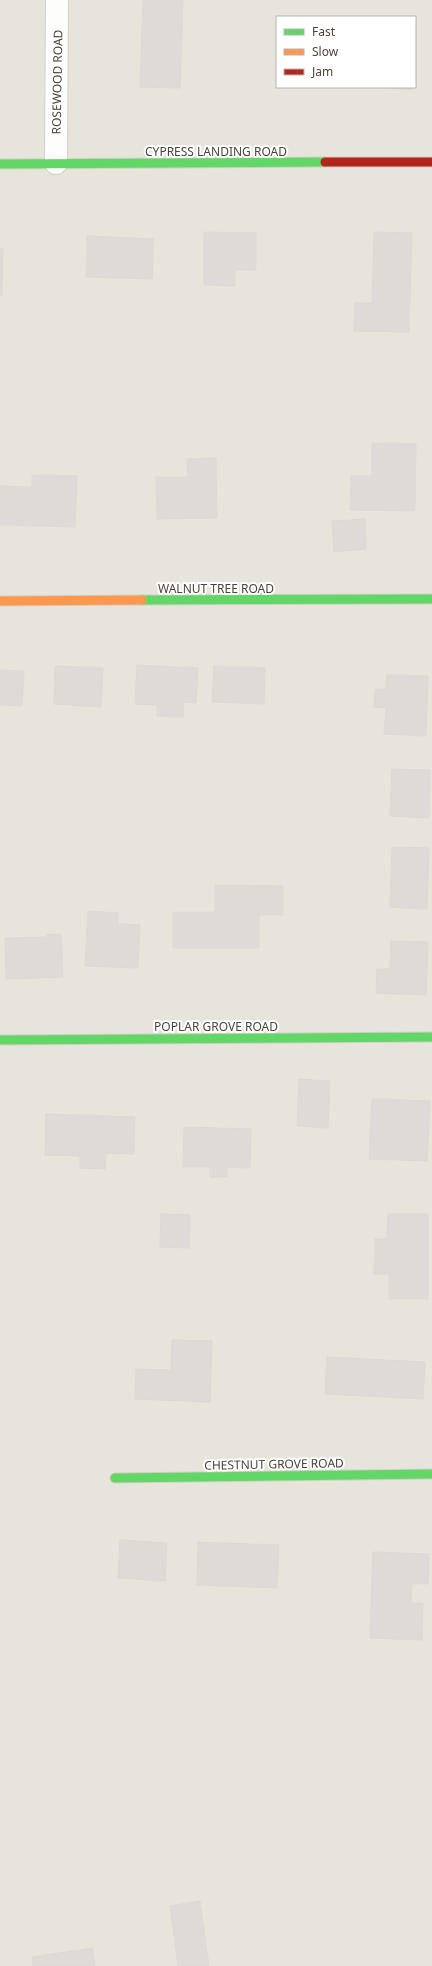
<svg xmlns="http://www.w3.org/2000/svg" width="432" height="1966" viewBox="0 0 432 1966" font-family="'Noto Sans',sans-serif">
<rect width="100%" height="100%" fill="#f4f2ee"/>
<path fill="#e7e4dc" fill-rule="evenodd" d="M 0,0 L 432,0 L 432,1966 L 0,1966 ZM 277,17 L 415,17 L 415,87 L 277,87 Z"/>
<path fill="#dedbd6" stroke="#dcd9d4" d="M 143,0 L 183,0 L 180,88 L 140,87 Z
M 378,87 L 412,87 L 412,90 Z
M 204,232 L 256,233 L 256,270 L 235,270 L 235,286 L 204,285 Z
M 374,232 L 412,233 L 409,332 L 354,331 L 355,303 L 372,303 Z
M 87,236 L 154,239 L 152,279 L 86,277 Z
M 0,249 L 3,249 L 2,296 L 0,296 Z
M 372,443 L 416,444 L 415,511 L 350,510 L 351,476 L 372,476 Z
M 216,458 L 217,518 L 157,519 L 156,477 L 188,477 L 187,459 Z
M 32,475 L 77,476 L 75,527 L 0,525 L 0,486 L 32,487 Z
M 365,519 L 366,549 L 334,552 L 332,521 Z
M 137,665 L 198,668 L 196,703 L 184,702 L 183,717 L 157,716 L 157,705 L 135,704 Z
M 55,666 L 103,668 L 101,707 L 54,704 Z
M 214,666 L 265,668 L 264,704 L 212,702 Z
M 0,670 L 24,671 L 22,706 L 0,705 Z
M 387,675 L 428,676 L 426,736 L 384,734 L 386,708 L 374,707 L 375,689 L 386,689 Z
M 392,769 L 430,770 L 429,818 L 390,816 Z
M 392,847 L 429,848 L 427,909 L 390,907 Z
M 215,885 L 283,886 L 283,915 L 259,915 L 259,948 L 173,948 L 173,912 L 215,912 Z
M 88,911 L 118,913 L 118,924 L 140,925 L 138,968 L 85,966 Z
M 61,934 L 63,977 L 6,979 L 5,938 L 47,937 L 47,935 Z
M 391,941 L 428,942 L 426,995 L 376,993 L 377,969 L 390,969 Z
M 299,1079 L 330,1081 L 328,1128 L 297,1126 Z
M 372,1099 L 430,1101 L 427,1161 L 369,1159 Z
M 46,1114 L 135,1117 L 134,1154 L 106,1153 L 105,1169 L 80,1168 L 80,1156 L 45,1155 Z
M 184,1127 L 251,1129 L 250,1168 L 227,1167 L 227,1177 L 210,1177 L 210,1167 L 183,1167 Z
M 161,1214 L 190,1215 L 189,1248 L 160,1247 Z
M 388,1214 L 428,1214 L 428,1299 L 389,1299 L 389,1274 L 374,1274 L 375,1239 L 387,1239 Z
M 172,1340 L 212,1341 L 210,1402 L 135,1399 L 136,1369 L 171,1370 Z
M 327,1357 L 425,1362 L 423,1399 L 325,1394 Z
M 120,1540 L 167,1543 L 165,1581 L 118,1578 Z
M 198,1542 L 279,1545 L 277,1588 L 197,1585 Z
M 373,1552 L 429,1554 L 428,1584 L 412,1584 L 411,1603 L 423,1603 L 422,1640 L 370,1638 Z
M 200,1901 L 209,1966 L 178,1966 L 170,1906 Z
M 93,1948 L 95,1966 L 33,1966 L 32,1957 Z"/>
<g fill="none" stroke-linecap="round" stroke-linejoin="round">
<g stroke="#d2d0cb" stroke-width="24">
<path id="street" d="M 56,163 L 57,0"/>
</g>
<g stroke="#d3cfc5" stroke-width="11">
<path id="fast" d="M 0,164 L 325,162
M 142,600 L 432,599
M 0,1040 L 432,1037
M 115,1478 L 432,1474"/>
</g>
<g stroke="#d3cfc5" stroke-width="11">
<path id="slow" d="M 0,601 L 142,600"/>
</g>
<g stroke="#d3cfc5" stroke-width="11">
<path id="jam" d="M 325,162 L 432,162"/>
</g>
<use href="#street" stroke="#fdfdfc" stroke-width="22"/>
<use href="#fast" stroke="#63d668" stroke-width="9"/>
<use href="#slow" stroke="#ff974d" stroke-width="9"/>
<use href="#jam" stroke="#b3261e" stroke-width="9"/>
</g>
<g text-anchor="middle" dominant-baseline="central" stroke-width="4" stroke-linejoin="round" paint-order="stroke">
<g font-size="12" fill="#4b4439" stroke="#fff">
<text transform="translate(57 82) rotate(-89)">ROSEWOOD ROAD</text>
<text x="216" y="151">CYPRESS LANDING ROAD</text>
<text x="216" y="588">WALNUT TREE ROAD</text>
<text x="216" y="1026">POPLAR GROVE ROAD</text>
<text transform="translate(274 1464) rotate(-1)">CHESTNUT GROVE ROAD</text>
</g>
</g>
<rect x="276" y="16" width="140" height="72" fill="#ffffff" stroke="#b7b4b0"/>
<rect x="284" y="29" width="20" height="6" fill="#63d668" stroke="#b7b4b0"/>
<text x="312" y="36" font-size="12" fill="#4b4439">Fast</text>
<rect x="284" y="49" width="20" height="6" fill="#ff974d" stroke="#b7b4b0"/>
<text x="312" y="56" font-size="12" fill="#4b4439">Slow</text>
<rect x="284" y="69" width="20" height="6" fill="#b3261e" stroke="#b7b4b0"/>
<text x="312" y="76" font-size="12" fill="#4b4439">Jam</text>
</svg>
